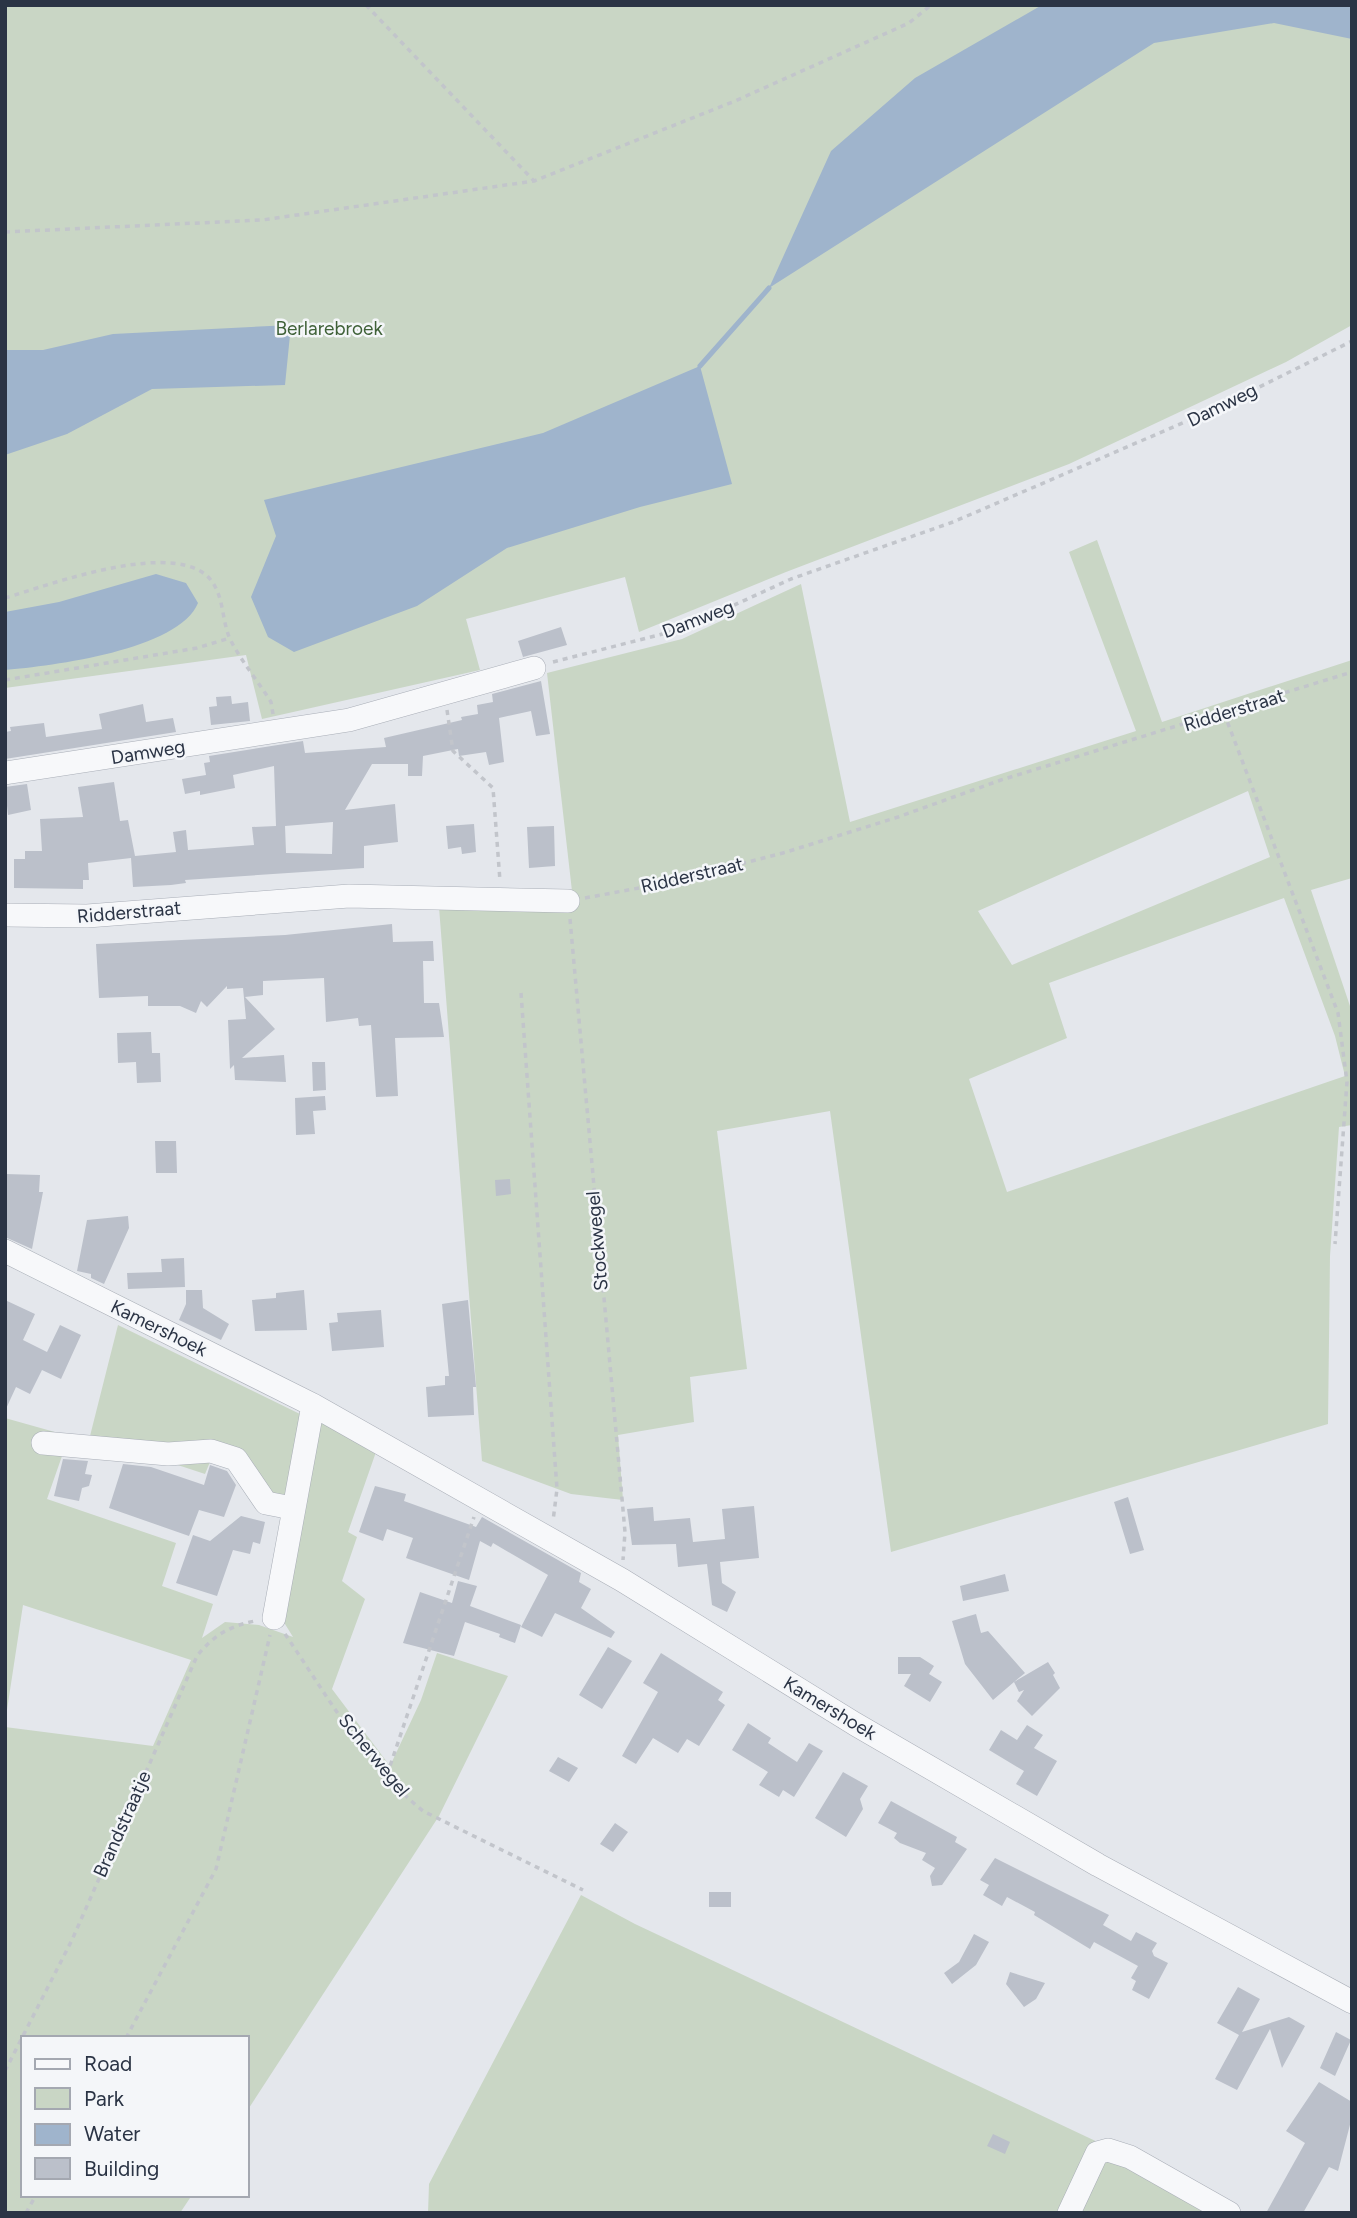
<svg xmlns="http://www.w3.org/2000/svg" width="1357" height="2218" viewBox="0 0 1357 2218" font-family="Figtree,sans-serif">
<rect width="100%" height="100%" fill="#e4e7ec"/>
<path fill="#c9d6c5" fill-rule="evenodd" d="M 5,5 L 1352,5 L 1352,325 L 1286,362 L 1069,464 L 786,572 L 639,632 L 625,577 L 466,619 L 480,670 L 262,719 L 246,655 L 5,688 Z
M 1097,540 L 1162,722 L 1352,660 L 1352,878 L 1311,890 L 1352,1012 L 1352,1125 L 1339,1127 L 1330,1256 L 1328,1424 L 891,1552 L 830,1111 L 717,1131 L 747,1369 L 690,1377 L 694,1422 L 618,1435 L 623,1500 L 571,1494 L 482,1461 L 439,907 L 572,891 L 547,673 L 682,639 L 801,584 L 850,822 L 1136,731 L 1069,552 ZM 1248,791 L 1270,857 L 1012,965 L 978,911 ZM 1284,898 L 1335,1036 L 1345,1076 L 1007,1192 L 969,1079 L 1067,1038 L 1049,983 Z
M 118,1325 L 304,1416 L 285,1498 L 240,1483 L 242,1473 L 210,1462 L 205,1474 L 90,1436 Z
M 5,1418 L 69,1436 L 47,1499 L 176,1543 L 162,1586 L 213,1604 L 202,1638 L 225,1622 L 259,1625 L 293,1637 L 285,1624 L 282,1611 L 317,1418 L 376,1452 L 348,1532 L 357,1537 L 342,1581 L 365,1599 L 332,1689 L 390,1766 L 421,1700 L 437,1653 L 508,1676 L 439,1816 L 247,2111 L 247,2038 L 23,2038 L 23,2195 L 192,2195 L 180,2213 L 5,2213 L 5,1727 L 153,1746 L 191,1660 L 23,1605 L 5,1723 Z
M 581,1895 L 635,1924 L 1227,2203 L 1223,2213 L 428,2213 L 429,2184 Z"/>
<path fill="#9fb4cc" d="M 1042,5 L 1352,5 L 1352,39 L 1274,23 L 1154,43 L 769,288 L 831,151 L 915,78 Z
M 291,325 L 285,385 L 152,389 L 67,434 L 5,455 L 5,350 L 43,350 L 113,334 Z
M 700,366 L 732,484 L 640,507 L 507,548 L 417,606 L 294,652 L 268,637 L 251,597 L 276,536 L 264,500 L 543,433 Z
M 156,574 L 186,583 L 198,603 C 179,650 52,666 5,670 L 5,612 L 59,602 Z"/>
<g fill="none" stroke-linecap="round" stroke-linejoin="round">
<path stroke="#9fb4cc" stroke-width="5" d="M 700,366 L 769,288"/>
</g>
<path fill="#bbc0ca" fill-rule="evenodd" d="M 561,627 L 567,645 L 523,657 L 518,641 Z
M 541,681 L 550,734 L 536,736 L 531,711 L 499,718 L 504,762 L 489,765 L 486,752 L 459,756 L 458,749 L 423,756 L 422,776 L 408,776 L 408,764 L 372,764 L 345,810 L 395,804 L 398,842 L 364,846 L 364,868 L 185,880 L 186,883 L 171,885 L 133,887 L 131,858 L 88,863 L 89,880 L 83,880 L 83,889 L 14,888 L 14,859 L 25,859 L 25,851 L 42,851 L 40,819 L 83,817 L 78,787 L 114,782 L 120,821 L 128,820 L 135,856 L 176,852 L 173,832 L 186,830 L 188,850 L 254,845 L 252,827 L 276,826 L 274,766 L 233,775 L 235,788 L 200,795 L 200,791 L 185,794 L 182,779 L 206,775 L 204,763 L 210,762 L 209,756 L 303,741 L 305,753 L 386,747 L 384,738 L 462,720 L 461,717 L 478,714 L 477,705 L 493,702 L 492,694 ZM 333,822 L 332,854 L 286,853 L 285,826 Z
M 231,696 L 232,704 L 248,702 L 250,721 L 211,725 L 209,707 L 217,706 L 216,697 Z
M 143,704 L 146,722 L 173,718 L 176,732 L 5,759 L 5,732 L 11,731 L 10,727 L 44,723 L 46,737 L 102,729 L 99,714 Z
M 27,784 L 31,810 L 8,815 L 5,787 Z
M 474,824 L 476,852 L 462,854 L 461,847 L 448,849 L 446,826 Z
M 554,826 L 555,866 L 529,868 L 527,827 Z
M 392,924 L 393,942 L 433,941 L 434,961 L 423,961 L 424,1003 L 439,1003 L 444,1037 L 395,1038 L 398,1096 L 376,1097 L 371,1025 L 359,1026 L 358,1018 L 326,1022 L 324,978 L 263,981 L 263,995 L 245,997 L 275,1029 L 242,1058 L 284,1055 L 286,1082 L 235,1080 L 234,1065 L 230,1069 L 228,1020 L 246,1019 L 243,988 L 227,989 L 227,986 L 207,1007 L 201,1001 L 196,1013 L 180,1006 L 148,1006 L 148,996 L 99,998 L 96,944 L 285,935 Z
M 151,1032 L 152,1053 L 160,1053 L 161,1082 L 137,1083 L 136,1062 L 118,1063 L 117,1033 Z
M 312,1062 L 325,1062 L 326,1090 L 313,1091 Z
M 325,1096 L 326,1110 L 313,1111 L 315,1134 L 296,1135 L 295,1098 Z
M 155,1141 L 176,1141 L 177,1173 L 156,1173 Z
M 5,1174 L 40,1175 L 39,1192 L 43,1192 L 32,1249 L 5,1237 Z
M 510,1179 L 511,1194 L 496,1196 L 495,1180 Z
M 128,1216 L 129,1228 L 104,1284 L 91,1278 L 91,1274 L 77,1271 L 87,1220 Z
M 184,1258 L 185,1287 L 128,1289 L 127,1273 L 162,1272 L 161,1259 Z
M 186,1290 L 202,1290 L 203,1308 L 229,1324 L 221,1340 L 179,1320 L 186,1304 Z
M 304,1290 L 307,1330 L 255,1331 L 252,1300 L 276,1298 L 276,1293 Z
M 5,1300 L 35,1314 L 23,1340 L 47,1352 L 60,1325 L 81,1335 L 61,1379 L 42,1370 L 30,1394 L 16,1387 L 5,1411 Z
M 468,1300 L 476,1387 L 473,1387 L 474,1415 L 428,1417 L 426,1387 L 445,1385 L 445,1376 L 449,1376 L 442,1304 Z
M 381,1310 L 384,1347 L 332,1351 L 329,1323 L 338,1322 L 337,1313 Z
M 63,1459 L 88,1461 L 85,1474 L 92,1475 L 89,1486 L 82,1488 L 79,1501 L 54,1496 Z
M 123,1464 L 151,1467 L 204,1485 L 210,1465 L 227,1471 L 236,1485 L 224,1517 L 199,1510 L 189,1536 L 109,1508 Z
M 375,1486 L 406,1494 L 404,1501 L 476,1527 L 482,1517 L 581,1573 L 579,1582 L 591,1589 L 581,1608 L 615,1632 L 611,1638 L 555,1613 L 542,1637 L 521,1627 L 548,1575 L 493,1543 L 491,1547 L 480,1541 L 469,1580 L 406,1558 L 413,1538 L 387,1529 L 383,1541 L 359,1532 Z
M 1128,1497 L 1144,1550 L 1130,1554 L 1114,1502 Z
M 754,1506 L 759,1558 L 720,1562 L 722,1583 L 736,1592 L 727,1612 L 712,1605 L 707,1564 L 678,1567 L 676,1544 L 632,1545 L 627,1509 L 653,1507 L 654,1521 L 690,1518 L 693,1542 L 725,1539 L 722,1509 Z
M 241,1516 L 265,1522 L 260,1544 L 253,1542 L 250,1554 L 233,1550 L 217,1596 L 176,1583 L 193,1535 L 210,1541 Z
M 1005,1574 L 1009,1591 L 963,1601 L 960,1586 Z
M 458,1581 L 477,1586 L 470,1606 L 521,1625 L 515,1643 L 499,1637 L 500,1634 L 465,1622 L 454,1656 L 403,1643 L 420,1592 L 452,1603 Z
M 976,1614 L 981,1633 L 988,1631 L 1025,1673 L 1014,1682 L 1048,1662 L 1055,1673 L 1053,1675 L 1060,1688 L 1032,1716 L 1017,1701 L 1024,1690 L 1019,1692 L 1014,1682 L 993,1700 L 965,1664 L 952,1621 Z
M 608,1647 L 632,1661 L 602,1709 L 579,1695 Z
M 661,1653 L 723,1692 L 718,1700 L 725,1705 L 699,1746 L 687,1739 L 678,1753 L 653,1738 L 636,1764 L 622,1756 L 658,1692 L 643,1683 Z
M 898,1657 L 920,1657 L 934,1666 L 929,1674 L 942,1682 L 930,1702 L 904,1686 L 911,1674 L 898,1674 Z
M 748,1723 L 771,1738 L 768,1743 L 797,1762 L 809,1743 L 823,1751 L 794,1797 L 783,1790 L 779,1797 L 759,1785 L 768,1772 L 732,1750 Z
M 1027,1725 L 1043,1735 L 1034,1748 L 1057,1761 L 1037,1796 L 1016,1784 L 1024,1771 L 989,1750 L 1001,1730 L 1017,1740 Z
M 558,1757 L 578,1768 L 569,1782 L 549,1771 Z
M 843,1772 L 868,1786 L 860,1799 L 863,1809 L 846,1837 L 815,1818 Z
M 891,1801 L 957,1837 L 955,1842 L 967,1849 L 942,1885 L 932,1886 L 930,1876 L 935,1868 L 922,1860 L 926,1853 L 900,1843 L 894,1838 L 897,1833 L 878,1823 Z
M 615,1823 L 628,1832 L 613,1852 L 600,1844 Z
M 995,1858 L 1109,1915 L 1103,1925 L 1131,1941 L 1136,1932 L 1157,1943 L 1152,1951 L 1154,1956 L 1168,1963 L 1149,1999 L 1132,1990 L 1136,1981 L 1131,1978 L 1138,1966 L 1094,1942 L 1090,1949 L 1034,1915 L 1035,1912 L 1007,1897 L 1002,1906 L 983,1895 L 989,1885 L 980,1880 Z
M 709,1892 L 731,1892 L 731,1907 L 709,1907 Z
M 974,1934 L 989,1942 L 976,1965 L 952,1984 L 944,1973 L 959,1962 Z
M 1010,1972 L 1045,1983 L 1036,1999 L 1024,2007 L 1006,1984 Z
M 1238,1987 L 1260,1999 L 1242,2032 L 1289,2017 L 1305,2026 L 1282,2068 L 1270,2029 L 1237,2090 L 1215,2079 L 1239,2035 L 1217,2023 Z
M 1336,2032 L 1351,2040 L 1335,2076 L 1320,2068 Z
M 1319,2082 L 1352,2102 L 1352,2117 L 1338,2171 L 1329,2167 L 1303,2213 L 1266,2213 L 1305,2143 L 1286,2131 Z
M 993,2134 L 1010,2142 L 1005,2154 L 987,2146 Z"/>
<g fill="none" stroke-linecap="round" stroke-linejoin="round">
<g stroke="#a9aeb7" stroke-width="24">
<path id="minor" d="M 5,773 L 349,720 L 534,668
M 5,915 L 87,916 L 349,896 L 568,901
M 5,1251 L 313,1405 L 622,1580 L 855,1724 L 1098,1865 L 1352,2002
M 43,1443 L 168,1454 L 211,1451 L 236,1459 L 266,1503 L 292,1508
M 274,1618 L 313,1405
M 1069,2213 L 1097,2153 L 1108,2150 L 1130,2157 L 1229,2213"/>
</g>
<path stroke="#c2c5cb" stroke-width="3.5" stroke-dasharray="5 5" stroke-linecap="butt" d="M 366,5 L 534,181
M 5,232 L 262,220 L 534,181 L 735,101 L 909,23 L 931,5
M 5,598 C 49,585 182,535 213,583 C 224,600 222,621 230,639 C 241,661 258,681 271,702 L 273,714
M 553,662 L 682,629 L 791,579 L 953,522 L 1215,409 L 1352,341
M 5,680 L 197,648 L 230,638
M 447,710 L 453,751 L 493,788 L 500,881
M 1224,713 L 1338,1013 L 1347,1082 L 1335,1244
M 585,898 L 666,883 L 783,853 L 898,817 L 1001,780 L 1352,672
M 570,919 L 625,1532 L 623,1560
M 521,993 L 557,1489 L 553,1521
M 285,1634 C 326,1694 366,1765 423,1811 L 583,1890
M 387,1775 L 474,1517
M 126,2038 L 216,1869 L 270,1635
M 5,2071 L 72,1940 L 197,1656 C 213,1636 229,1626 255,1621
M 26,2213 L 36,2195"/>
<use href="#minor" stroke="#f7f8fa" stroke-width="23"/>
</g>
<g text-anchor="middle" dominant-baseline="central" stroke-width="5" stroke-linejoin="round" paint-order="stroke">
<g font-size="19" fill="#3f6138" stroke="#f4f6f9">
<text x="329" y="328">Berlarebroek</text>
</g>
<g font-size="19" fill="#2b3445" stroke="#f4f6f9">
<text transform="translate(1222 405) rotate(-26)">Damweg</text>
<text transform="translate(698 619) rotate(-21)">Damweg</text>
<text transform="translate(1234 710) rotate(-17)">Ridderstraat</text>
<text transform="translate(148 752) rotate(-9)">Damweg</text>
<text transform="translate(692 875) rotate(-13)">Ridderstraat</text>
<text transform="translate(129 912) rotate(-5)">Ridderstraat</text>
<text transform="translate(597 1241) rotate(-95)">Stockwegel</text>
<text transform="translate(159 1328) rotate(26)">Kamershoek</text>
<text transform="translate(830 1708) rotate(31)">Kamershoek</text>
<text transform="translate(374 1755) rotate(51)">Scherwegel</text>
<text transform="translate(122 1824) rotate(-66)">Brandstraatje</text>
</g>
</g>
<rect width="1357" height="2218" fill="none" stroke="#2b3445" stroke-width="14"/>
<rect x="21" y="2036" width="228" height="161" fill="#f4f6f9" stroke="#a4a8b1" stroke-width="2"/>
<rect x="35" y="2059" width="35" height="10" fill="#f7f8fa" stroke="#a4a8b1" stroke-width="2"/>
<text x="84" y="2071" font-size="21" fill="#2b3445">Road</text>
<rect x="35" y="2088" width="35" height="21" fill="#c9d6c5" stroke="#a4a8b1" stroke-width="2"/>
<text x="84" y="2106" font-size="21" fill="#2b3445">Park</text>
<rect x="35" y="2124" width="35" height="21" fill="#9fb4cc" stroke="#a4a8b1" stroke-width="2"/>
<text x="84" y="2141" font-size="21" fill="#2b3445">Water</text>
<rect x="35" y="2158" width="35" height="21" fill="#bbc0ca" stroke="#a4a8b1" stroke-width="2"/>
<text x="84" y="2176" font-size="21" fill="#2b3445">Building</text>
</svg>
